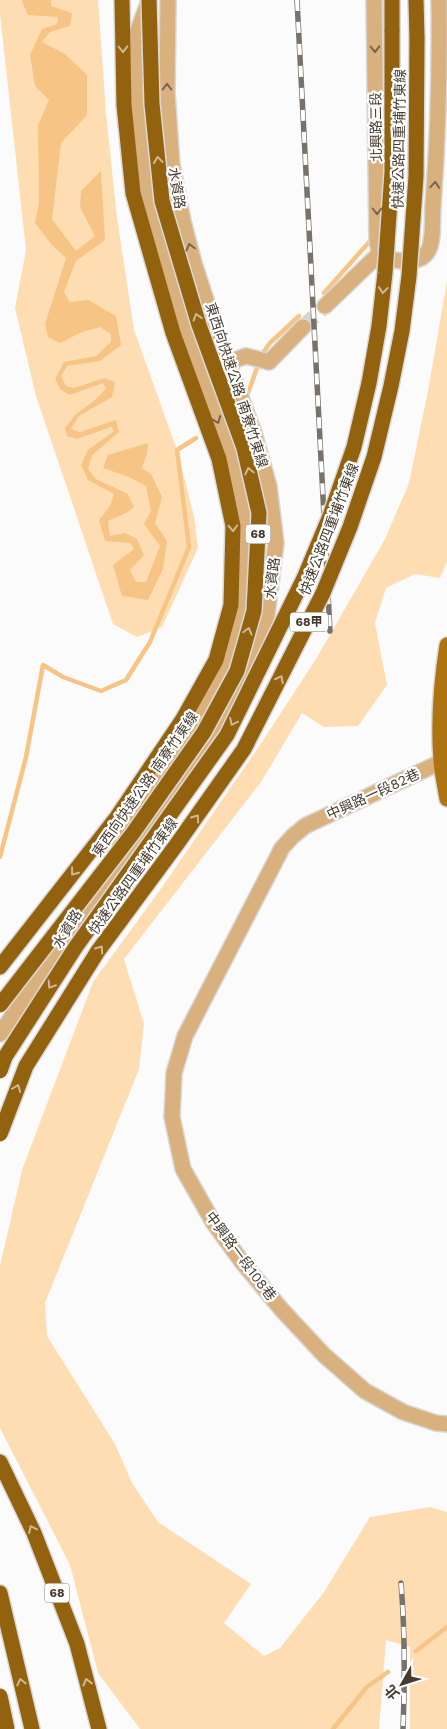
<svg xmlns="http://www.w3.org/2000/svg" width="447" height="1729" viewBox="0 0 447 1729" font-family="'Work Sans','Noto Sans TC',sans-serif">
<rect width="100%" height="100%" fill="#fbfbfb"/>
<path fill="#ffddb3" d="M 0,0 L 98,0 L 106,114 L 117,218 L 134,330 L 177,450 L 194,516 L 198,548 L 162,627 L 137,637 L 113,624 L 36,396 L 15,308 L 26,250 L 0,14 Z
M 447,281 L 447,562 L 440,578 L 415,574 L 386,588 L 375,623 L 387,685 L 358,726 L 324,727 L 302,713 L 261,782 L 124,959 L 144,1024 L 139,1069 L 45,1303 L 47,1336 L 115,1444 L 132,1483 L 158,1522 L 251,1584 L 224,1623 L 264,1656 L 280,1648 L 324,1592 L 370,1517 L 430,1507 L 447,1512 L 447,1729 L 410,1729 L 410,1647 L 386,1640 L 379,1729 L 140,1729 L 98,1673 L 70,1565 L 0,1428 L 0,1266 L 22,1170 L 93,982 L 160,890 L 260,745 L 316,659 L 385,539 L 409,483 L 428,391 Z"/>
<path fill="#f6c586" d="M 23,0 L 51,0 L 51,6 L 72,13 L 70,26 L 50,32 L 42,42 L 65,54 L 87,75 L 87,115 L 61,143 L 52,219 L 76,251 L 95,236 L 80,207 L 81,191 L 101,171 L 105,240 L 76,261 L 64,292 L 70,302 L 88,300 L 116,316 L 121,345 L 100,361 L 67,366 L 61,376 L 66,386 L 74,388 L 104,378 L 115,382 L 112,397 L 79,416 L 71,429 L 80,432 L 116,420 L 119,432 L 92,455 L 88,469 L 96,479 L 128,494 L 134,507 L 128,512 L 108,521 L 110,536 L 125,533 L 137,539 L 144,555 L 130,570 L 136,582 L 146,582 L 160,546 L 144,524 L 151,511 L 146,486 L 129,477 L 103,468 L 108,455 L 148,443 L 147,454 L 142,468 L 151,474 L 162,497 L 155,523 L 167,541 L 163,569 L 148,600 L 122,596 L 113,565 L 134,549 L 130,543 L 105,541 L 99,520 L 110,506 L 114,494 L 88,480 L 81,465 L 88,450 L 114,431 L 111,427 L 77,439 L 67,436 L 65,428 L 76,414 L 94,401 L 106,389 L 103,383 L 70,395 L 61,390 L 55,379 L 64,362 L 96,356 L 111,342 L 111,334 L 100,327 L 82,332 L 60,343 L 48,337 L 45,324 L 66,258 L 51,244 L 35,223 L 39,202 L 38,125 L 49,100 L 35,86 L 30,55 L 42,29 L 57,24 L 58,17 L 28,15 L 22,2 Z"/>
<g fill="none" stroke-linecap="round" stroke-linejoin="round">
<path stroke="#f6c586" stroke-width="4.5" d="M 324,293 L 370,241
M 248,393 L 262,354 L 270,343 L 299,316
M 0,857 L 26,757 L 43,665 L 63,677 L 101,691 L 126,680 L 150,642 L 189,547 L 177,450 L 196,438
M 416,1651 L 447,1627
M 333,1729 L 367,1687 L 388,1672"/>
<path stroke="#d7d5d2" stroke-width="15" stroke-dasharray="15 8" stroke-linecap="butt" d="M 303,327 L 325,306"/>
<g stroke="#dad8d6" stroke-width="18">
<path id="minor" d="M 374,0 L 377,242 C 378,250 382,257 390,259 C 402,262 421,264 428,251 C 434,241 432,218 433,206 C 438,137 440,69 439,0
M 325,306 L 380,253
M 221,365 L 246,356 L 269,362 L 303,327
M 441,762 L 305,826 L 293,836 L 282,848 L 185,1036 L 174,1073 L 172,1117 L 183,1169 L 213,1222 L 242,1262 L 282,1310 L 324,1355 L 365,1391 L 403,1412 L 436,1423 L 447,1424
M 118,844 L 194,716 L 228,653 L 241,609 L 245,556 L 246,521 L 230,454 L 199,373 L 170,284 L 147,199 L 141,151 L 136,89 L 135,38 L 149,1
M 0,1034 L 35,983 L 142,837 L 215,730 L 252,662 L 267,615 L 276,543 L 269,486 L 254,433 L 211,315 L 194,263 L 183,221 L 172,165 L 167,93 L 168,0"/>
</g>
<g stroke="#dad8d6" stroke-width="18">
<path id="major" d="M 447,645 C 441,683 438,723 441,761 C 442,774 445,787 447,799"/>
</g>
<g stroke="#dad8d6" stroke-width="18">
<path id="highway" d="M 392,0 L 392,32
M 416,0 L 417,38
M 0,967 L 117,817 L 183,719 L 216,660 L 231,605 L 233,526 L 219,459 L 173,333 L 133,193 L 124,105 L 122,0
M 0,1462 L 34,1533 L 77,1644 L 99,1729
M 0,1593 L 32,1729"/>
</g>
<use href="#minor" stroke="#d9b17e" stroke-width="15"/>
<use href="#major" stroke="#ae7412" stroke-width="15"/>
<use href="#highway" stroke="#93620f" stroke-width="15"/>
<g stroke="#79726a" stroke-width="5.5">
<path id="rail" d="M 297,0 L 330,631
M 401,1583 C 405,1632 405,1680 403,1729"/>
</g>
<use href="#rail" stroke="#fff" stroke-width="4" stroke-dasharray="11" stroke-linecap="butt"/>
<g stroke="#dad8d6" stroke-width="18" stroke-linecap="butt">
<path id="highway-bridge" d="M 0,1005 L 133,833 L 204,732 L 237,671 L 254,611 L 259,513 L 244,448 L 199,325 L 162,201 L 152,104 L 149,0
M 0,1071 L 5,1057 L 75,948 L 227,735 L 305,576 L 330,516 L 354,447 L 369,383 L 379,326 L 385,273 L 392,172 L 392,32
M 0,1134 L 26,1066 L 98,951 L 177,844 L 244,749 L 323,593 L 350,527 L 374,457 L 391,386 L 402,331 L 409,276 L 416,176 L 417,38
M 0,1696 L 7,1729"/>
</g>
<use href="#highway-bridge" stroke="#93620f" stroke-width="15"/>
</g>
<defs><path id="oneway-chevron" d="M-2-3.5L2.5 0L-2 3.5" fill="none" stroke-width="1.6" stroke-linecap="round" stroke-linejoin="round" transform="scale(1.25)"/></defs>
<g stroke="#ceb893">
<use href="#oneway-chevron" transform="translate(123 49) rotate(89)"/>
<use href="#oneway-chevron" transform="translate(158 160) rotate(-96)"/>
<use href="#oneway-chevron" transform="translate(383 290) rotate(97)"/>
<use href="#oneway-chevron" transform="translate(197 317) rotate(-107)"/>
<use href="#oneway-chevron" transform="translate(249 471) rotate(-103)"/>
<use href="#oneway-chevron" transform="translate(233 528) rotate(87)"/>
<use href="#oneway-chevron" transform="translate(248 631) rotate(-74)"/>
<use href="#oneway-chevron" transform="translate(280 679) rotate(-63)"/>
<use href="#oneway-chevron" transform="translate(233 722) rotate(116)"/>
<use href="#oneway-chevron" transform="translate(196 818) rotate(-55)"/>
<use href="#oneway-chevron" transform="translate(74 872) rotate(128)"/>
<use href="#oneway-chevron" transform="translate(100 949) rotate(-55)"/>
<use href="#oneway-chevron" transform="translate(51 985) rotate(123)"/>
<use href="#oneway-chevron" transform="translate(17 1088) rotate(-69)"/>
<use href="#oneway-chevron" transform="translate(32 1529) rotate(-115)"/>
<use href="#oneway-chevron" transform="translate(21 1682) rotate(-103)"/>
<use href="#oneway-chevron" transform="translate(87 1682) rotate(-104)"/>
</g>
<g stroke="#79644b">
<use href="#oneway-chevron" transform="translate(375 49) rotate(89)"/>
<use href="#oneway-chevron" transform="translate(167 87) rotate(-90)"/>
<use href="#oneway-chevron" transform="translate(435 185) rotate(-86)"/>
<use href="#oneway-chevron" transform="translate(377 211) rotate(90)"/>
<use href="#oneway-chevron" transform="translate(190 247) rotate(-105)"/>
<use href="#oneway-chevron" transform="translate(217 420) rotate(69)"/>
</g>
<g text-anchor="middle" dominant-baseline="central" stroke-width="4.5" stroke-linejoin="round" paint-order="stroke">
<g fill="#fff" stroke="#7d766d" stroke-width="1">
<rect x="245.5" y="524.5" width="25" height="19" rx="4"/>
<rect x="290" y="612.5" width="38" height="19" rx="4"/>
<rect x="44.5" y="1583.5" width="25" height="19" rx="4"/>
</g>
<g font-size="12" font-weight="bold" fill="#453b2f">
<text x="258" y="534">68</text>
<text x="309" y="622">68甲</text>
<text x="57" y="1593">68</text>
</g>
<g font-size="14" fill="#453b2f" stroke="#fff">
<text transform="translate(376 127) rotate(-91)">北興路三段</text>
<text transform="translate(399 139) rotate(-89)">快速公路四重埔竹東線</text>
<text transform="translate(177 188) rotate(80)">水資路</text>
<text transform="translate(237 385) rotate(72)">東西向快速公路 南寮竹東線</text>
<text transform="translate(329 529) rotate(-69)">快速公路四重埔竹東線</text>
<text transform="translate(272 578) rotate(-83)">水資路</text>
<text transform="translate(145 784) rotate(-55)">東西向快速公路 南寮竹東線</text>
<text transform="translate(373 794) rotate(-25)">中興路一段82巷</text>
<text transform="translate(133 876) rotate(-54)">快速公路四重埔竹東線</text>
<text transform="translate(67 929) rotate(-59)">水資路</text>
<text transform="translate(241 1256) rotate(53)">中興路一段108巷</text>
</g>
</g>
<g transform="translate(402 1684) rotate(231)" stroke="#ffffff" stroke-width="4" paint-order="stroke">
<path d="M0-4L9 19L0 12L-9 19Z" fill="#453b2f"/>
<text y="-8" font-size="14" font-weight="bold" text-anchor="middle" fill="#453b2f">北</text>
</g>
</svg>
